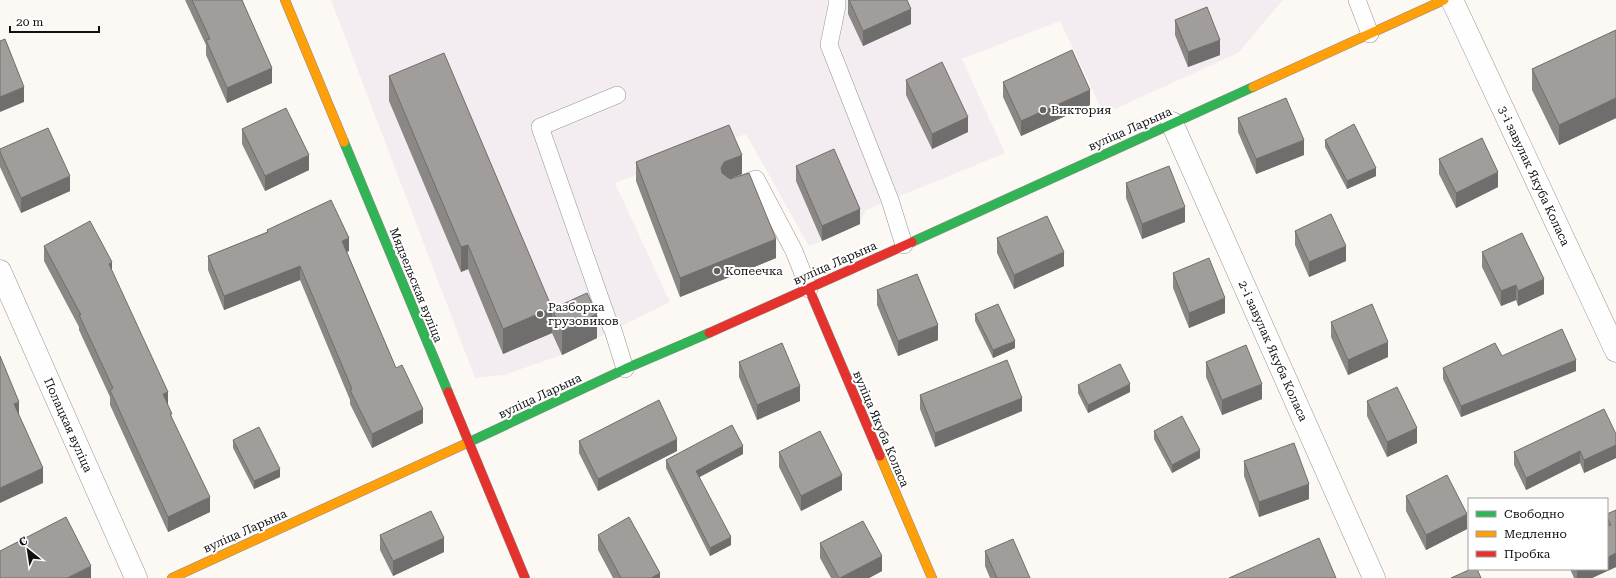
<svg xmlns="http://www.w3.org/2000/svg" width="1616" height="578" viewBox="0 0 1616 578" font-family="'Roboto Serif',serif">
<rect width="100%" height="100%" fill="#fcf9f5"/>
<path fill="#f3edf1" d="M 331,0 L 1283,0 L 1238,53 L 1104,114 L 1060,21 L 962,59 L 1005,153 L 866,210 L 860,224 L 809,246 L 746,134 L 615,183 L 670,302 L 562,355 L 504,375 L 475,378 Z"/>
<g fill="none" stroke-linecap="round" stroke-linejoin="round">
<g stroke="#969593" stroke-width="18">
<path id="lane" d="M 837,0 L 837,6 L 829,45 L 890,200 L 904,245
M 1357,0 L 1370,34
M 617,95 L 540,127 L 607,318 L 613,330 L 625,369
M 731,188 L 756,179 L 794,251 L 809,289"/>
</g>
<g stroke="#969593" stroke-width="23">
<path id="street" d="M 1452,0 L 1616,351
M 1172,123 L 1374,578
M 0,271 L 136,578"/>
</g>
<g stroke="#8d8c8a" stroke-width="10">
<path id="fast" d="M 344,142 L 448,392
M 912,242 L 1253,87
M 465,444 L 625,369 L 709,333"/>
</g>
<g stroke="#8d8c8a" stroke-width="10">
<path id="slow" d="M 285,0 L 344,142
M 1253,87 L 1444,0
M 880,456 L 932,578
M 172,578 L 465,444"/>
</g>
<g stroke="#8d8c8a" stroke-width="10">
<path id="jam" d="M 809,289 L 880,456
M 709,333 L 912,242
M 448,392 L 525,578"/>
</g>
<use href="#lane" stroke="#fffefe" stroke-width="17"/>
<use href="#street" stroke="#fffefe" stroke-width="22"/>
<use href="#fast" stroke="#30b455" stroke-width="9"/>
<use href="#slow" stroke="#ff9f0a" stroke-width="9"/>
<use href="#jam" stroke="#e5322d" stroke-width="9"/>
</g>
<path fill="#8a8784" d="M 185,0 L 242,0 L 272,83 L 227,103 L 206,55 L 206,45 Z
M 848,0 L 907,0 L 911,24 L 863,46 L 848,14 Z
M 1175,20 L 1220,55 L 1188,67 L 1175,35 Z
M 1616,30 L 1616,118 L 1559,145 L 1532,90 L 1532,69 Z
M 389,76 L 552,309 L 597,338 L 562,355 L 552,333 L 503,354 L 468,269 L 461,272 L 389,101 Z
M 906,80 L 968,132 L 932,149 L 906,95 Z
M 1003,82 L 1090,105 L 1021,136 L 1003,97 Z
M 1238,118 L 1304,155 L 1256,174 L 1238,132 Z
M 242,129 L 309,170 L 265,191 L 242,144 Z
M 1325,140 L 1376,176 L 1347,189 L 1325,147 Z
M 0,149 L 70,191 L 21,213 L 0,167 Z
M 1439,159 L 1498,187 L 1456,208 L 1439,174 Z
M 636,162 L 742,174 L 729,179 L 776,258 L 680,297 L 636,181 Z
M 796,166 L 860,224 L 822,241 L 796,181 Z
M 1126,183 L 1185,222 L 1142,239 L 1126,198 Z
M 267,230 L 349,251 L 347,252 L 396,368 L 423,423 L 372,448 L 350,404 L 350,400 L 300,280 L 224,310 L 208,270 L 208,256 L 267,232 Z
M 1295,231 L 1346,261 L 1309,277 L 1295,245 Z
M 997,238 L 1064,266 L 1014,289 L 997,253 Z
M 44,246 L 112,272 L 168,406 L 172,418 L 210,512 L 168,532 L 110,405 L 110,397 L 79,330 L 79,327 L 44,261 Z
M 1482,252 L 1544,294 L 1518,306 L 1516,300 L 1501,306 L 1482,267 Z
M 1173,273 L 1225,313 L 1189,328 L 1173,288 Z
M 877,290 L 938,340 L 898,356 L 877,305 Z
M 975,314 L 1015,348 L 993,358 L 975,321 Z
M 1331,322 L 1388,357 L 1348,375 L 1331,337 Z
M 1502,356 L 1576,371 L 1461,417 L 1443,379 L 1443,368 Z
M 739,362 L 800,401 L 757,420 L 739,377 Z
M 1206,362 L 1262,399 L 1222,415 L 1206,377 Z
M 1078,385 L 1130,392 L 1088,413 L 1078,393 Z
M 920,395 L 1022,411 L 935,447 L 920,409 Z
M 1367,401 L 1417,443 L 1387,457 L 1367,416 Z
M 1154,431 L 1200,458 L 1172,473 L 1154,439 Z
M 1616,434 L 1616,458 L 1584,473 L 1580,463 L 1526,490 L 1514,465 L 1514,452 Z
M 233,440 L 280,477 L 254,489 L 233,448 Z
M 579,441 L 677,451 L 598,491 L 579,453 Z
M 779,452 L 842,490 L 801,511 L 779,467 Z
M 743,454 L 699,477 L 731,545 L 710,556 L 666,468 L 666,460 Z
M 1244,461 L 1309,499 L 1259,517 L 1244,476 Z
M 1406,496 L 1467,529 L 1426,550 L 1406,511 Z
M 1616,510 L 1616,567 L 1592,578 L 1574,578 L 1570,569 L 1607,569 L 1607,514 Z
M 380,535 L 444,552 L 393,576 L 380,550 Z
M 598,535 L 660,578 L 613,578 L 598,550 Z
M 820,543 L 882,571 L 869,578 L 831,578 L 820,558 Z
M 985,551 L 1030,578 L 990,578 L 985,566 Z"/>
<path fill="#706e6c" d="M 911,9 L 911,24 L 863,46 L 863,31 Z
M 1220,40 L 1220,55 L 1188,67 L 1188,52 Z
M 272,68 L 272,83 L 227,103 L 227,88 Z
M 24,87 L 24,102 L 0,112 L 0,97 Z
M 1090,90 L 1090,105 L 1021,136 L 1021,121 Z
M 1616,98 L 1616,118 L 1559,145 L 1559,125 Z
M 968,117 L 968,132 L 932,149 L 932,134 Z
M 1304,140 L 1304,155 L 1256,174 L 1256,159 Z
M 309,155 L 309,170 L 265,191 L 265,176 Z
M 742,155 L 742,174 L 724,181 L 721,187 L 721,168 L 724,162 Z
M 1376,168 L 1376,176 L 1347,189 L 1347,181 Z
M 1498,172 L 1498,187 L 1456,208 L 1456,193 Z
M 70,176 L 70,191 L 21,213 L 21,198 Z
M 1185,207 L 1185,222 L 1142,239 L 1142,224 Z
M 860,209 L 860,224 L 822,241 L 822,226 Z
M 349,238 L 349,251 L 342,254 L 342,241 Z
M 776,239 L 776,258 L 680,297 L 680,278 Z
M 468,245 L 468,269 L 461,272 L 461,247 Z
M 1346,246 L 1346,261 L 1309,277 L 1309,262 Z
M 1064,252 L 1064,266 L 1014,289 L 1014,275 Z
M 112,262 L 112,277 L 109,264 Z
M 300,266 L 300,280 L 224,310 L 224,296 Z
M 1544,279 L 1544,294 L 1518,306 L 1518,291 Z
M 1516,285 L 1516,300 L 1501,306 L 1501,291 Z
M 1225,298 L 1225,313 L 1189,328 L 1189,313 Z
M 552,308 L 552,333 L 503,354 L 503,329 Z
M 597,314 L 597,338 L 562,355 L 562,331 Z
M 938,325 L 938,340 L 898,356 L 898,341 Z
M 1015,341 L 1015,348 L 993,358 L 993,350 Z
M 1388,342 L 1388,357 L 1348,375 L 1348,360 Z
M 1576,360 L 1576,371 L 1461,417 L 1461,406 Z
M 1130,384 L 1130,392 L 1088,413 L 1088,405 Z
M 1262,384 L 1262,399 L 1222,415 L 1222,400 Z
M 800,386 L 800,401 L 757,420 L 757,405 Z
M 168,392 L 168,407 L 163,394 Z
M 1022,398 L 1022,411 L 935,447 L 935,433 Z
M 19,402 L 19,417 L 14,404 Z
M 423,409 L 423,423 L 372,448 L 372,434 Z
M 1417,428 L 1417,443 L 1387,457 L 1387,442 Z
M 677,439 L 677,451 L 598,491 L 598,479 Z
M 1616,445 L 1616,458 L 1584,473 L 1584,460 Z
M 743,446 L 743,454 L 696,479 L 696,471 Z
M 1200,450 L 1200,458 L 1172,473 L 1172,465 Z
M 1580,451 L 1580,463 L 1526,490 L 1526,478 Z
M 43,468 L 43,483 L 0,503 L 0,488 Z
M 280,469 L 280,477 L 254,489 L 254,481 Z
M 842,475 L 842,490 L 801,511 L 801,496 Z
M 1309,484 L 1309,499 L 1259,517 L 1259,502 Z
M 210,497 L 210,512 L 168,532 L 168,517 Z
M 1467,514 L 1467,529 L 1426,550 L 1426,535 Z
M 731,537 L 731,545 L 710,556 L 710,548 Z
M 444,538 L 444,552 L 393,576 L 393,561 Z
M 1616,553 L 1616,567 L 1592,578 L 1577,578 L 1577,571 L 1582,569 L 1607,569 L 1607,558 Z
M 882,556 L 882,571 L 869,578 L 840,578 Z
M 91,566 L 91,578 L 67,578 Z
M 660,573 L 660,578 L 651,578 Z"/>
<path fill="#a09d9a" stroke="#706e6c" d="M 192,0 L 242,0 L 272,68 L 227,88 L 206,40 L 210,39 Z
M 849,0 L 907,0 L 911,9 L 863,31 Z
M 1207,7 L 1220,40 L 1188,52 L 1175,20 Z
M 1616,30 L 1616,98 L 1559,125 L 1532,69 Z
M 5,39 L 24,87 L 0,97 L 0,41 Z
M 1072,50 L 1090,90 L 1021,121 L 1003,82 Z
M 444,53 L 552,308 L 503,329 L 468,245 L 461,247 L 389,76 Z
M 942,62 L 968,117 L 932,134 L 906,80 Z
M 1286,98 L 1304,140 L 1256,159 L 1238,118 Z
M 286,108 L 309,155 L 265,176 L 242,129 Z
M 1354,124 L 1376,168 L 1347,181 L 1325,140 Z
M 729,125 L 742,155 L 724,162 L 721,168 L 722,173 L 730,179 L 749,173 L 776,239 L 680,278 L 636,162 Z
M 48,128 L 70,176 L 21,198 L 0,152 L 0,149 Z
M 1482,138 L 1498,172 L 1456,193 L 1439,159 Z
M 834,149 L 860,209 L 822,226 L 796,166 Z
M 1169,166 L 1185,207 L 1142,224 L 1126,183 Z
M 331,200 L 349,238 L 342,241 L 396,368 L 402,365 L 423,409 L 372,434 L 350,390 L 352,389 L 300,266 L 224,296 L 208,256 L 268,232 L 267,230 Z
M 1331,214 L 1346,246 L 1309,262 L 1295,231 Z
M 1047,216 L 1064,252 L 1014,275 L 997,238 Z
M 90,221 L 112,262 L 109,264 L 168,392 L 163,394 L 172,414 L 170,414 L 210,497 L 168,517 L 110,390 L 113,388 L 79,315 L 81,315 L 44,246 Z
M 1522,233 L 1544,279 L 1518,291 L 1516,285 L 1501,291 L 1482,252 Z
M 1209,258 L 1225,298 L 1189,313 L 1173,273 Z
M 917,274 L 938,325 L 898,341 L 877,290 Z
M 587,293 L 597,314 L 562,331 L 552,309 Z
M 998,304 L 1015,341 L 993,350 L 975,314 Z
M 1372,304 L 1388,342 L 1348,360 L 1331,322 Z
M 1562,329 L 1576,360 L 1461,406 L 1443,368 L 1495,343 L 1502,356 Z
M 782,343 L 800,386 L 757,405 L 739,362 Z
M 1246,345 L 1262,384 L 1222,400 L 1206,362 Z
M 0,356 L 19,402 L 14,404 L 43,468 L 0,488 Z
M 1007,360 L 1022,398 L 935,433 L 920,395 Z
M 1120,364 L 1130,384 L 1088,405 L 1078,385 Z
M 1397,387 L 1417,428 L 1387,442 L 1367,401 Z
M 659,400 L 677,439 L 598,479 L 579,441 Z
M 1604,409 L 1616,434 L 1616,445 L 1584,460 L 1580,451 L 1526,478 L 1514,452 Z
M 1182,416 L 1200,450 L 1172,465 L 1154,431 Z
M 732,425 L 743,446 L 696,471 L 731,537 L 710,548 L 666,460 Z
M 259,427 L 280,469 L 254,481 L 233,440 Z
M 820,431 L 842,475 L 801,496 L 779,452 Z
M 1294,443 L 1309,484 L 1259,502 L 1244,461 Z
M 1447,475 L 1467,514 L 1426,535 L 1406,496 Z
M 1616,510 L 1616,553 L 1607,558 L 1607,526 L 1611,525 L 1607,517 L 1607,514 Z
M 431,511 L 444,538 L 393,561 L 380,535 Z
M 66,517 L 91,566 L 67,578 L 0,578 L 0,551 Z
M 629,517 L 660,573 L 651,578 L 621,578 L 598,535 Z
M 863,521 L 882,556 L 840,578 L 839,578 L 820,543 Z
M 1319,538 L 1336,578 L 1229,578 Z
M 1013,539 L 1030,578 L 997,578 L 985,551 Z
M 1471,569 L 1477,569 L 1481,578 L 1451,578 Z
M 1576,569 L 1582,569 L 1577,571 Z"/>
<g fill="#636260" stroke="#fff" stroke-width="1.5">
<circle cx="1043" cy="110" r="4"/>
<circle cx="717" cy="271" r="4"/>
<circle cx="540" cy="314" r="4"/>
</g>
<g text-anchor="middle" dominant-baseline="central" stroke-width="4" stroke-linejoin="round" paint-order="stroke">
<g font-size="12" fill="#101010" stroke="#fff" text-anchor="start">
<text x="1051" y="110">Виктория</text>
<text x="725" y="271">Копеечка</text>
<text x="548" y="307">Разборка<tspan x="548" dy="14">грузовиков</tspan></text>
</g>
<g font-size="12" fill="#101010" stroke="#fff">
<text transform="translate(1130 129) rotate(-24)">вуліца Ларына</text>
<text transform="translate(1534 176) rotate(65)">3-і завулак Якуба Коласа</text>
<text transform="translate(835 263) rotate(-24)">вуліца Ларына</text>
<text transform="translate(416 285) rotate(68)">Мядзельская вуліца</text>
<text transform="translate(1273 351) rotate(66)">2-і завулак Якуба Коласа</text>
<text transform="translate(540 396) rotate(-25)">вуліца Ларына</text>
<text transform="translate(68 425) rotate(66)">Полацкая вуліца</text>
<text transform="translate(881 429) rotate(67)">вуліца Якуба Коласа</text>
<text transform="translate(245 531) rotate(-24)">вуліца Ларына</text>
</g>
</g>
<rect x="1468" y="498" width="140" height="72" fill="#ffffff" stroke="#9f9f9f"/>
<rect x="1476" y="511" width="20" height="6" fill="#30b455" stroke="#9f9f9f"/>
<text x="1504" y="518" font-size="12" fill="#101010">Свободно</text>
<rect x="1476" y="531" width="20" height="6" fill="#ff9f0a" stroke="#9f9f9f"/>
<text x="1504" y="538" font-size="12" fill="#101010">Медленно</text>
<rect x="1476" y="551" width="20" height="6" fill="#e5322d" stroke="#9f9f9f"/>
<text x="1504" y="558" font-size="12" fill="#101010">Пробка</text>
<g transform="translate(28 550) rotate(330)" stroke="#ffffff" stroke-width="3" paint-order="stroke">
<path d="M0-3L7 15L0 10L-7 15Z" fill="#101010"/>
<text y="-6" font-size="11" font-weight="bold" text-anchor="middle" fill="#101010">С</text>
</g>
<path d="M10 26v6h89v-6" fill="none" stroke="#101010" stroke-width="2"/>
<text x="16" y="26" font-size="12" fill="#101010" stroke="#ffffff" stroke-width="3" paint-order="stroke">20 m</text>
</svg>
